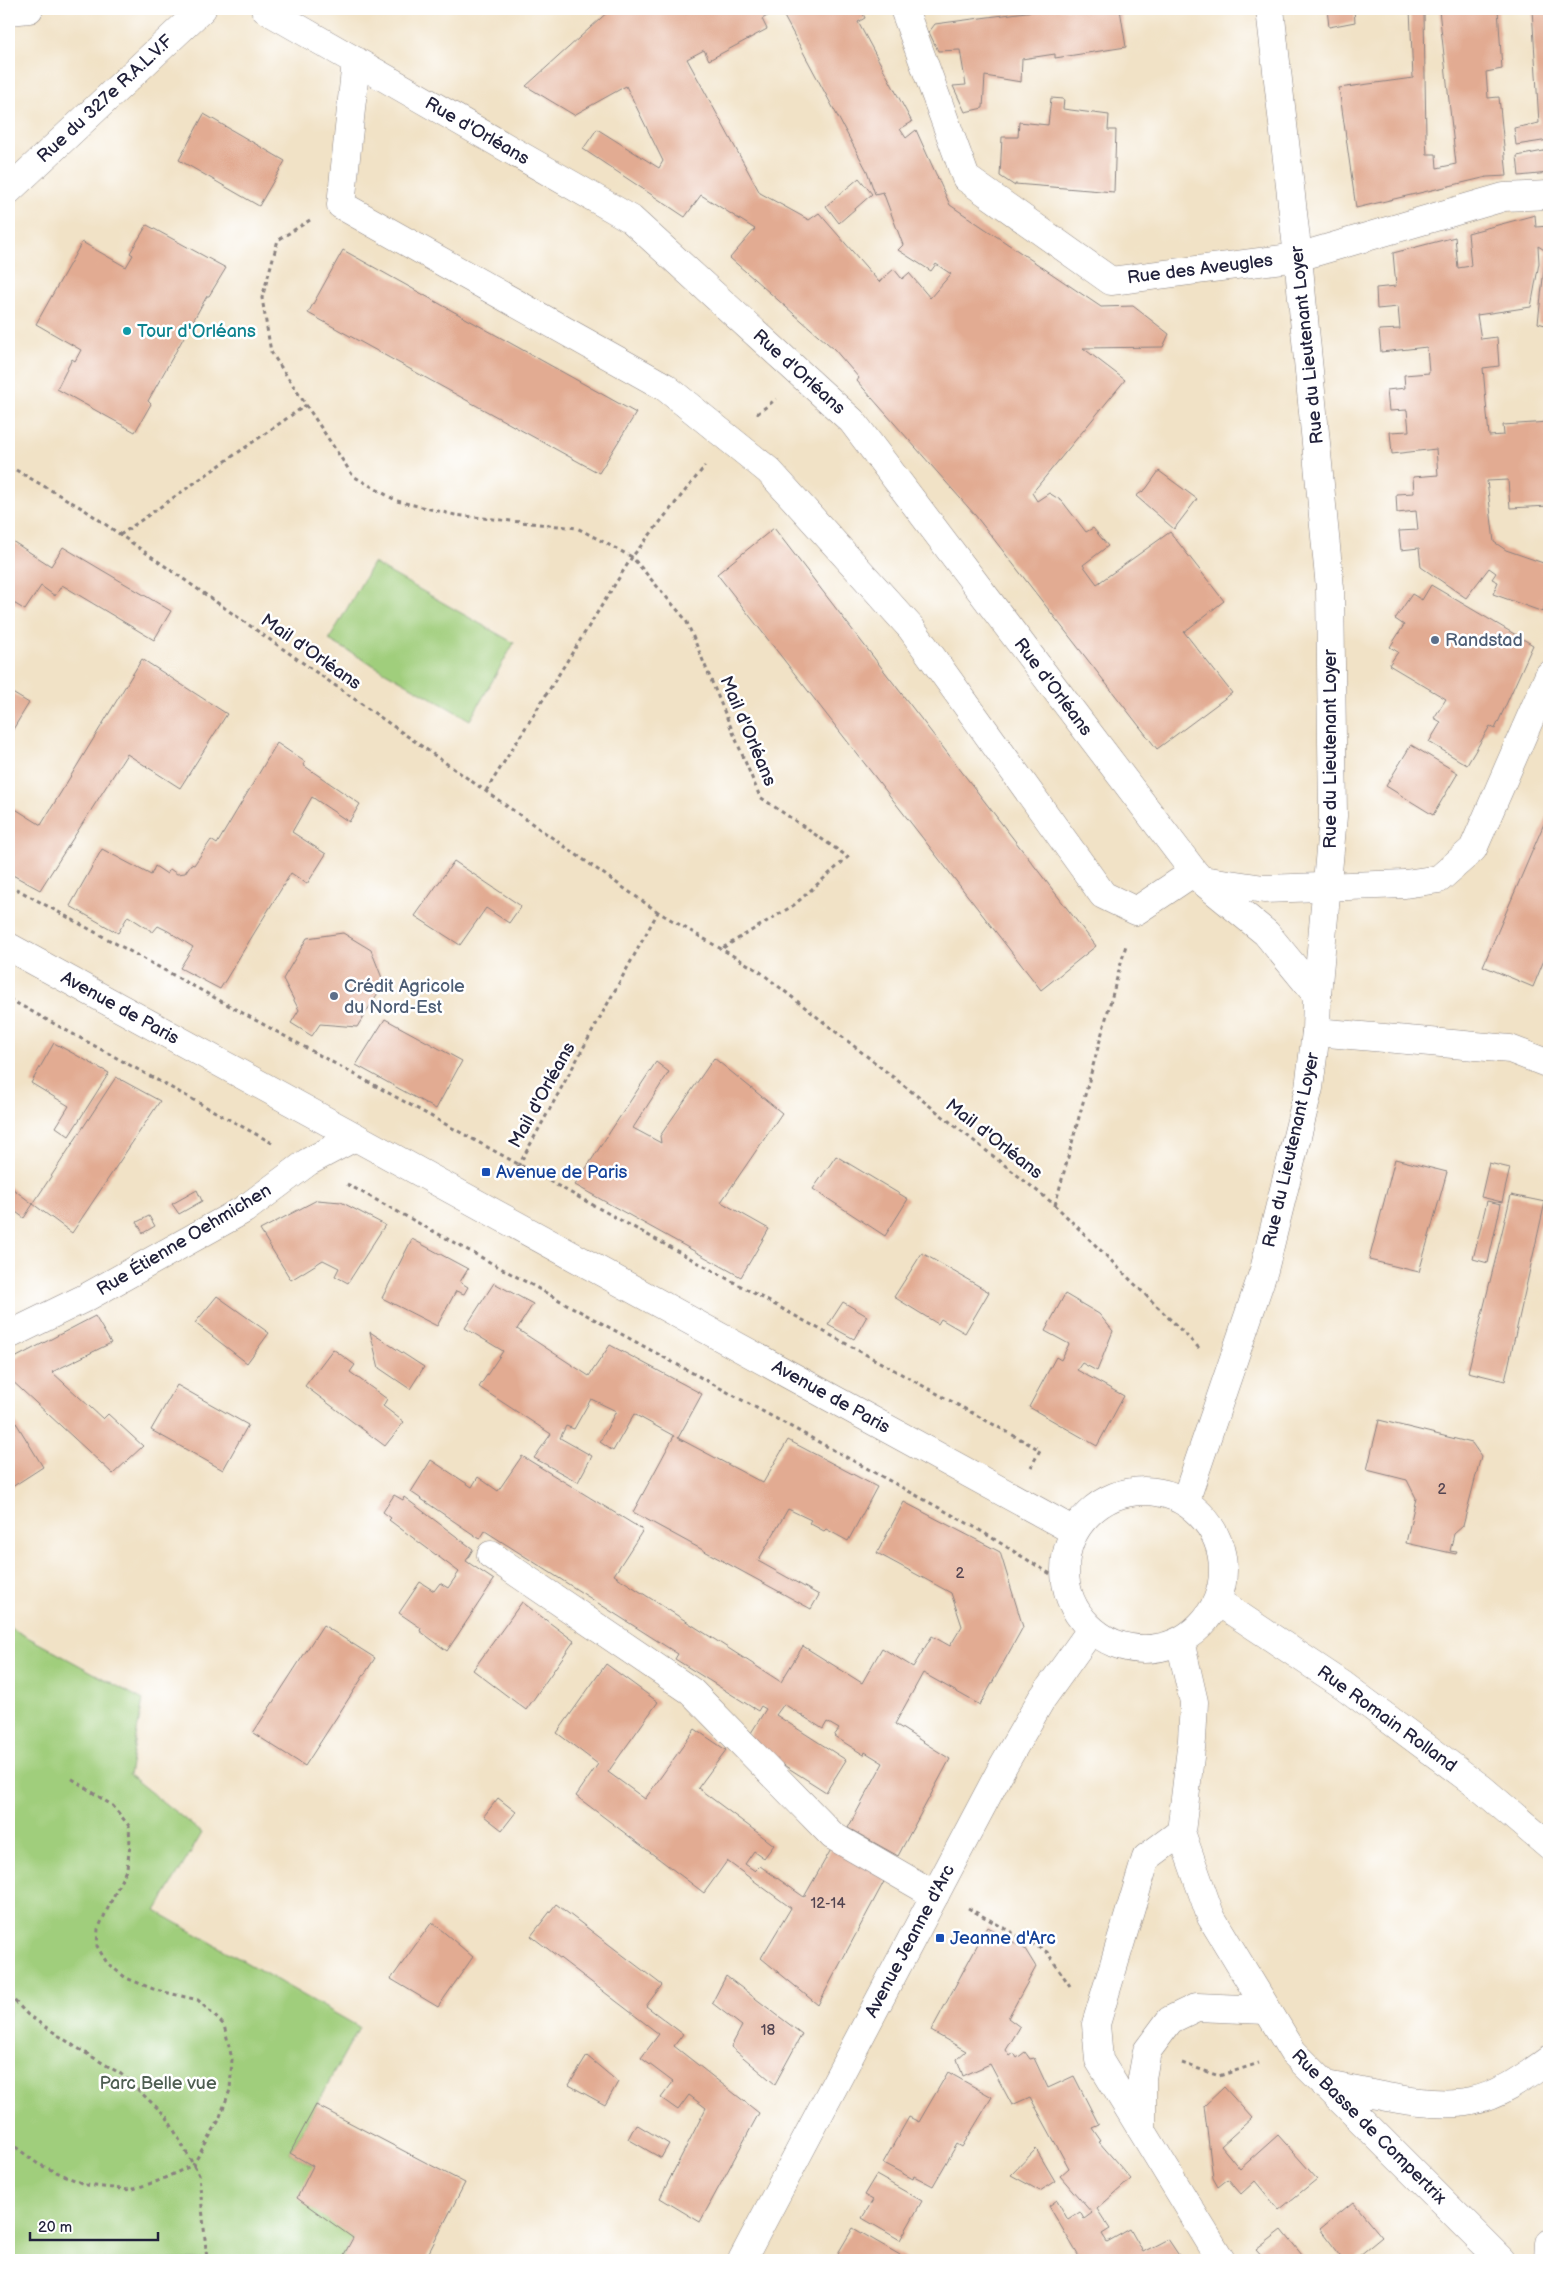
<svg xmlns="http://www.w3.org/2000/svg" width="1558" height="2269" viewBox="0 0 1558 2269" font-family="'Balsamiq Sans',sans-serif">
<rect width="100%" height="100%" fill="#fff"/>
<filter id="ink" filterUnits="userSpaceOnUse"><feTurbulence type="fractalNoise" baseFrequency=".02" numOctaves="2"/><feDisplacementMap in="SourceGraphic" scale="10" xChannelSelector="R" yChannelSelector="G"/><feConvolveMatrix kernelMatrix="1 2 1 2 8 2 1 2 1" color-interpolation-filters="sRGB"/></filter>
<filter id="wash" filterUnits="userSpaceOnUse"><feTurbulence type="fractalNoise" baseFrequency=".0096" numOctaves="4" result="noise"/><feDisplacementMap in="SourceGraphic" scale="20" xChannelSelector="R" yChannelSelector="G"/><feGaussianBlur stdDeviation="1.12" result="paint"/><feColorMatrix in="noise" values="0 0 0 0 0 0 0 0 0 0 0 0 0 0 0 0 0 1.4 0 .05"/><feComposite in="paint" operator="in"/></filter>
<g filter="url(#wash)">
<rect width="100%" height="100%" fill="#f1e2c6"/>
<path fill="#a0ce7c" stroke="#61785c" d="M 373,563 L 514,643 L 470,720 L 329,640 Z
M 9,1627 L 143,1700 L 129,1775 L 202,1833 L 156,1911 L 359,2027 L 290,2153 L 313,2166 L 353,2238 L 341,2260 L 9,2260 Z"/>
<g id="blocks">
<path fill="#e2ab92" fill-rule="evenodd" d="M 611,9 L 861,9 L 865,18 L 858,22 L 912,122 L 900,129 L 906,138 L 916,130 L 950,205 L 1101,307 L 1133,306 L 1169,334 L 1163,347 L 1083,348 L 1125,380 L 1032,493 L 1037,501 L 1049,493 L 1062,501 L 1086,532 L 1093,528 L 1108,546 L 1083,565 L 1097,584 L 1170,532 L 1224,601 L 1184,632 L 1232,693 L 1157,749 L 975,515 L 857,381 L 859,378 L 834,349 L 730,258 L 755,229 L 701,195 L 685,217 L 583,149 L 597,129 L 659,168 L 663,161 L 626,86 L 574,115 L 526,86 ZM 780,9 L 867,171 L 875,194 L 883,192 L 903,245 L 898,250 L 931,271 L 936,264 L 951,274 L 930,298 L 909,273 L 902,279 L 894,269 L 879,282 L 819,213 L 809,220 L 760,193 L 687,59 L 704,50 L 709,60 L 767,29 L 762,19 Z
M 1049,9 L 1120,9 L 1126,47 L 1055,58 L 1055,54 L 1022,59 L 1021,82 L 985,76 L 983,108 L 965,112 L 953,86 L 966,85 L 960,50 L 938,51 L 929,32 L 935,24 Z
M 1327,9 L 1354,9 L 1355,22 L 1329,27 Z
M 1410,9 L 1433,9 L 1433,11 L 1424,13 L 1426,138 L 1427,154 L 1436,154 L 1437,168 L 1456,164 L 1439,10 L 1498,9 L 1502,69 L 1486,72 L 1488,98 L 1499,97 L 1507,176 L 1487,177 L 1356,208 L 1339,88 L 1413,78 Z
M 1532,9 L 1549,9 L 1549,140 L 1516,145 L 1514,128 L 1539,123 Z
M 1051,98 L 1064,99 L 1063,109 L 1109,115 L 1108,130 L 1116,130 L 1114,192 L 1015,184 L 1015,186 L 1000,176 L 1002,137 L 1018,137 L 1019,122 L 1048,125 Z
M 204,114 L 285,161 L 259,206 L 179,160 Z
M 1549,150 L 1549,173 L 1519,176 L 1517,156 Z
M 859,178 L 872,194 L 839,223 L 826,206 Z
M 1535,215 L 1536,227 L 1549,226 L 1549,326 L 1538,323 L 1546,251 L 1538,246 L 1539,263 L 1531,307 L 1477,315 L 1481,339 L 1497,337 L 1499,366 L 1483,368 L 1489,436 L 1504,435 L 1503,425 L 1549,422 L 1549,506 L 1510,508 L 1508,480 L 1487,481 L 1494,542 L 1506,550 L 1549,565 L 1549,591 L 1543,612 L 1493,594 L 1498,582 L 1492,579 L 1496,573 L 1489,568 L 1466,598 L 1421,567 L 1419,548 L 1401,550 L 1399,531 L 1418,530 L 1416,511 L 1397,513 L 1396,494 L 1414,493 L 1413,477 L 1438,475 L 1436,449 L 1392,454 L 1390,432 L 1409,431 L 1407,410 L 1389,411 L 1387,390 L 1405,388 L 1404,375 L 1429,373 L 1427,347 L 1381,352 L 1379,330 L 1400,329 L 1398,307 L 1377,309 L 1376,288 L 1396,286 L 1393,253 L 1455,237 L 1458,268 L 1471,266 L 1468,233 Z
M 147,225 L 226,268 L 209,296 L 207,296 L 148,401 L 151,404 L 135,432 L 57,389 L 72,359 L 75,361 L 81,350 L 36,324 L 82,242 L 126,267 L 133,255 L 130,253 Z
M 343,250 L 636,413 L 599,473 L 308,313 Z
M 1159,471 L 1197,499 L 1174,529 L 1136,496 L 1146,489 Z
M 774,528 L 1096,946 L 1041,990 L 717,574 Z
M 9,539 L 51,566 L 63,547 L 171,611 L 154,640 L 62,585 L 55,596 L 41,586 L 25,610 L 9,600 Z
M 1431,585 L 1533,645 L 1495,729 L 1490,726 L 1467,765 L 1429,742 L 1441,722 L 1434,718 L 1446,699 L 1389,665 L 1398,652 L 1390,647 L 1404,625 L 1395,619 L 1412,594 L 1422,600 Z
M 142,659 L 227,714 L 180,788 L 127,754 L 40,890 L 9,873 L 9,805 L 41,825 Z
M 9,691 L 29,703 L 9,736 Z
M 277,743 L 305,762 L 303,765 L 360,804 L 349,822 L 312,797 L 292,832 L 326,854 L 307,884 L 291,873 L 220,989 L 180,968 L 193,947 L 168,931 L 158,926 L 153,932 L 128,916 L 118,933 L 70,906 L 102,849 L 151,875 L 155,866 L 167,874 L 170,869 L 177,874 L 185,873 L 191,864 L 194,865 L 211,840 L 217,844 Z
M 1411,745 L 1458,773 L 1433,815 L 1386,786 Z
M 1549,812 L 1549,948 L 1533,987 L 1483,966 Z
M 454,861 L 521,906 L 509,923 L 486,908 L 460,945 L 415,916 Z
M 343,933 L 371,950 L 384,983 L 357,1027 L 320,1024 L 312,1036 L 291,1023 L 299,1010 L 283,979 L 307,938 Z
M 385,1019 L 462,1061 L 436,1109 L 356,1065 Z
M 54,1043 L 109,1073 L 69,1136 L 56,1127 L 69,1106 L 31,1083 Z
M 714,1058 L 782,1113 L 721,1202 L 769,1229 L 741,1277 L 575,1185 L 656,1062 L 669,1072 L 633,1128 L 661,1143 L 660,1136 Z
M 116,1077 L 160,1101 L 72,1233 L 33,1204 Z
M 836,1156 L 908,1199 L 885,1236 L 813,1189 Z
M 1395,1159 L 1447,1172 L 1419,1272 L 1369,1260 Z
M 1489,1163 L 1510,1168 L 1502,1202 L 1481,1197 Z
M 9,1186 L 33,1204 L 24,1218 L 9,1207 Z
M 197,1190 L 202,1201 L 179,1214 L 172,1204 Z
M 1511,1195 L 1545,1202 L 1505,1381 L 1468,1372 Z
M 317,1200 L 341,1202 L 385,1225 L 348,1283 L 335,1276 L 339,1268 L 323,1260 L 291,1280 L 260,1230 Z
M 1487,1201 L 1501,1204 L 1488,1263 L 1473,1259 Z
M 149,1216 L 155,1226 L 143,1233 L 137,1222 Z
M 412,1239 L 468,1269 L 460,1282 L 468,1287 L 464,1294 L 456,1291 L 437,1326 L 382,1298 Z
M 922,1253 L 989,1292 L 965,1333 L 941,1319 L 938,1324 L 894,1297 Z
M 494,1283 L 533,1304 L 517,1329 L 589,1376 L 610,1345 L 702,1394 L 678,1438 L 763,1483 L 788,1440 L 877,1487 L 848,1541 L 826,1529 L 824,1531 L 809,1523 L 811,1520 L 788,1509 L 758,1561 L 819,1595 L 811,1609 L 633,1512 L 674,1436 L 634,1414 L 613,1451 L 600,1442 L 616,1411 L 591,1399 L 574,1429 L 566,1426 L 560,1438 L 592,1456 L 578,1482 L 534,1458 L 551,1434 L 479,1387 L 503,1351 L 465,1328 Z
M 1065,1294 L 1099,1314 L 1113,1331 L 1097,1371 L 1082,1363 L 1077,1370 L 1124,1396 L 1097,1446 L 1029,1407 L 1056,1357 L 1061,1360 L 1069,1344 L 1045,1331 Z
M 217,1296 L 269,1333 L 247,1363 L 195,1323 Z
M 843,1302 L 867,1316 L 854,1339 L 828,1325 Z
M 95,1316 L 111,1343 L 52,1372 L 103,1419 L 108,1414 L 143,1446 L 113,1474 L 9,1378 L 9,1361 Z
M 370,1332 L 424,1367 L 410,1389 L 379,1368 Z
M 333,1349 L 355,1365 L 350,1372 L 387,1399 L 383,1406 L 404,1422 L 385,1446 L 305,1386 Z
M 177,1385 L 248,1425 L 223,1470 L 151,1430 Z
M 10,1413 L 43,1467 L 9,1489 L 9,1414 Z
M 1379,1420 L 1472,1443 L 1481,1456 L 1463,1526 L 1454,1534 L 1450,1551 L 1457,1552 L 1456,1554 L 1406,1543 L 1416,1498 L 1407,1480 L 1367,1470 Z
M 522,1456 L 643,1530 L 614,1575 L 781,1682 L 803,1646 L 862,1683 L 882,1648 L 913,1667 L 932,1636 L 950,1646 L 962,1626 L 951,1593 L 877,1553 L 904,1502 L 1000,1552 L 1023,1627 L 980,1705 L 923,1673 L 895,1724 L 950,1759 L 898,1856 L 848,1828 L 883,1763 L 865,1752 L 864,1755 L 834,1736 L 839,1729 L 827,1722 L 823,1729 L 784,1704 L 776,1715 L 846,1760 L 826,1792 L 746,1741 L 766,1709 L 761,1706 L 758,1711 L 675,1659 L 678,1654 L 485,1531 L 480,1539 L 411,1492 L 431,1460 L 472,1487 L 478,1477 L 498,1491 Z
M 394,1495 L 403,1500 L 404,1497 L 473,1549 L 466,1561 L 494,1580 L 447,1651 L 420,1631 L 421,1628 L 399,1613 L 420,1582 L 434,1591 L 440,1583 L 448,1588 L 459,1572 L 389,1520 L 391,1518 L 383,1512 Z
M 522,1602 L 574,1641 L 526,1710 L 473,1670 Z
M 323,1625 L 375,1658 L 305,1766 L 253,1733 Z
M 606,1664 L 658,1702 L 608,1772 L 645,1799 L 695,1729 L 726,1750 L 698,1788 L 774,1845 L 764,1858 L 754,1851 L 745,1864 L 755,1871 L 760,1866 L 804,1897 L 833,1846 L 887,1876 L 818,2005 L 761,1958 L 791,1908 L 727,1861 L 704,1893 L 576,1796 L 598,1764 L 557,1733 Z
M 498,1798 L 516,1812 L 502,1830 L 484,1816 Z
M 556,1904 L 662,1985 L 646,2006 L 683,2034 L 674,2046 L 759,2113 L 700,2222 L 660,2198 L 706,2108 L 689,2095 L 678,2110 L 661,2098 L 673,2082 L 641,2058 L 659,2034 L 531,1936 Z
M 432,1922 L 473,1957 L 438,2007 L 391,1979 Z
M 987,1927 L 1025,1949 L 1036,1967 L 1008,2018 L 1020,2027 L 1006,2050 L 1010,2056 L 1014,2053 L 1017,2058 L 1025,2052 L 1030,2059 L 1034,2058 L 1048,2088 L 1074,2076 L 1099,2125 L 1092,2128 L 1101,2141 L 1099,2142 L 1131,2179 L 1097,2209 L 1110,2229 L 1102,2234 L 1107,2242 L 1130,2229 L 1143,2252 L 1168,2239 L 1182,2260 L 1081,2260 L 1049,2206 L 1057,2200 L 1068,2220 L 1080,2212 L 1084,2219 L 1092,2213 L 1060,2176 L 1069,2168 L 1030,2097 L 1012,2105 L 990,2064 L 963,2076 L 957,2059 L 966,2051 L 931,2031 Z
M 726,1976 L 802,2034 L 775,2084 L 731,2047 L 742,2026 L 712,2003 Z
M 587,2056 L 618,2082 L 605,2105 L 569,2085 Z
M 948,2072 L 992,2097 L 962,2147 L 957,2144 L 933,2186 L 914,2176 L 913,2179 L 883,2163 L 909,2117 L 919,2122 Z
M 1224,2087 L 1252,2118 L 1221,2146 L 1240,2169 L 1278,2135 L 1317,2179 L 1279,2210 L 1255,2181 L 1241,2194 L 1228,2179 L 1218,2187 L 1213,2178 L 1204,2106 Z
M 316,2105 L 465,2183 L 426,2258 L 430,2260 L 341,2260 L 353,2238 L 297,2198 L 313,2166 L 290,2153 Z
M 636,2124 L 669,2144 L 661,2158 L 628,2139 Z
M 1036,2149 L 1055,2181 L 1040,2191 L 1011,2175 Z
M 876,2175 L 922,2201 L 900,2240 L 862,2218 L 873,2200 L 864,2195 Z
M 1353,2202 L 1382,2237 L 1354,2260 L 1344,2260 L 1320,2229 Z
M 853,2228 L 907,2259 L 906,2260 L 834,2260 Z
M 1282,2230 L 1306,2260 L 1265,2260 L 1256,2250 Z"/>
</g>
</g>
<g filter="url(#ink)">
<use href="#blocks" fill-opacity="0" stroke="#8a8280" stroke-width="1"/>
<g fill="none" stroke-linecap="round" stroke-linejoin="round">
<g stroke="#8a8280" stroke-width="29">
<path id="minor" d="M 265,9 L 631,219 L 852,421 L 1194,872 L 1201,880 L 1266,933 L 1317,995
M 904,9 L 966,178 L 1111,281 L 1298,257 L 1504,197 L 1549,195
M 9,11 L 29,9
M 356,61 L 341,205 L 665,387 L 769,471 L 911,628 L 1103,895 L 1136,911 L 1194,872
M 9,190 L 202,9
M 1202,880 L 1264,889 L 1405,884 L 1439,879 L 1473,849 L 1549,675
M 1316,1032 L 1510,1049 L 1549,1064
M 9,1335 L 87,1297 L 245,1209 L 308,1162 L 355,1137
M 491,1555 L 691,1691 L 833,1836 L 935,1895
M 1181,1832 L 1146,1858 L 1096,2024 L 1099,2060 L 1221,2260
M 1142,2127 L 1142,2078 L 1147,2051 L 1170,2020 L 1197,2007 L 1266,2010"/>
</g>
<g stroke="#8a8280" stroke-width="29">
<path id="major" d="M 9,947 L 1074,1531
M1065 1570a79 79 0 1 1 158 0a79 79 0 1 1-158 0Z
M 1185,1502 L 1264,1270 L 1309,1088 L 1316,1032 L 1317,995 L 1333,816 L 1330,588 L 1298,257 L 1270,9
M 1217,1601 L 1343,1685 L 1481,1788 L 1549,1846
M 1180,1641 L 1194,1702 L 1192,1740 L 1181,1832 L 1211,1917 L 1293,2052 L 1501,2260
M 1325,2085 C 1369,2092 1428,2110 1472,2101 C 1501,2095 1526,2076 1549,2060
M 742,2260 L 1003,1766 L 1041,1700 L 1091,1630
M 1548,2260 L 1549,2243"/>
</g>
<path stroke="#8a8280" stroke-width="3" stroke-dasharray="4 4" stroke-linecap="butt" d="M 310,220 L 278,240 L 262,298 L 271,352 L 353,476 L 397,501 L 455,515 L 577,528 L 632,557 L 705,466
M 757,414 L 776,399
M 9,466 L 85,510 L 658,912
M 120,535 L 306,405
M 486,791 L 632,557 L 686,620 L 760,797 L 848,857 L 794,905 L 721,949
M 9,885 L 1040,1450 L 1031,1467
M 9,999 L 274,1144
M 509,1180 L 519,1165 L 658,912 L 759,971 L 1055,1205 L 1199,1348
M 347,1184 L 976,1528 L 1065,1583
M 1055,1205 L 1126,945
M 968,1908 L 1047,1952 L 1070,1986
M 9,1995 L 28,2015 L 74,2046 L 121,2074 L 166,2116 L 199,2175 L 207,2260
M 1182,2063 L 1219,2076 L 1259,2063
M 9,2142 L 38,2164 L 86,2185 L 130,2190 L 158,2181 L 193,2165 L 218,2122 L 230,2090 L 232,2059 L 224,2025 L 198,2000 L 156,1990 L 126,1978 L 107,1963 L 97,1946 L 98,1929 L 127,1868 L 130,1845 L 129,1826 L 113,1806 L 71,1778"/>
<use href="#minor" stroke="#fff" stroke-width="28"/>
<use href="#major" stroke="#fff" stroke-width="28"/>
</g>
</g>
<circle fill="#0f9aa8" stroke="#fff" stroke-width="2" cx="127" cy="331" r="5"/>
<g fill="#5c6f8a" stroke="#fff" stroke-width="2">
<circle cx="1435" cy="640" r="5"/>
<circle cx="334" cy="996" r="5"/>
</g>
<g fill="#1a4fb4" stroke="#fff" stroke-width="2">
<rect x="481" y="1167" width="10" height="10" rx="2.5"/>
<rect x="935" y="1933" width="10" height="10" rx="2.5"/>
</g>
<g text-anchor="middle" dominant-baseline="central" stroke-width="5" stroke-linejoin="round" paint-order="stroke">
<g font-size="15" fill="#524451">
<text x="1442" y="1489">2</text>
<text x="960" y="1573">2</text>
<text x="828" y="1903">12-14</text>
<text x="768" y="2030">18</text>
</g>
<g font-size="18" fill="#22223b" stroke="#fff">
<text transform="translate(105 99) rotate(-43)">Rue du 327e R.A.L.V.F</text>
<text transform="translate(477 131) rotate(30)">Rue d'Orléans</text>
<text transform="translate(1200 269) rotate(-7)">Rue des Aveugles</text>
<text transform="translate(1307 345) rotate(-96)">Rue du Lieutenant Loyer</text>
<text transform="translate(799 372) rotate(42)">Rue d'Orléans</text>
<text transform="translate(311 652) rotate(35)">Mail d'Orléans</text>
<text transform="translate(1053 687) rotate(53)">Rue d'Orléans</text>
<text transform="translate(748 731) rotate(67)">Mail d'Orléans</text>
<text transform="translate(1330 749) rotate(-90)">Rue du Lieutenant Loyer</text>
<text transform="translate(120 1008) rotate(29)">Avenue de Paris</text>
<text transform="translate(542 1095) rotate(-61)">Mail d'Orléans</text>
<text transform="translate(994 1139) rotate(38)">Mail d'Orléans</text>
<text transform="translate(1291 1150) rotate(-77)">Rue du Lieutenant Loyer</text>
<text transform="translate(184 1240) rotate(-31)">Rue Étienne Oehmichen</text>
<text transform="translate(831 1397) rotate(29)">Avenue de Paris</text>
<text transform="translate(1387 1719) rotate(36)">Rue Romain Rolland</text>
<text transform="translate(910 1941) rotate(-62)">Avenue Jeanne d'Arc</text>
<text transform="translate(1369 2127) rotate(45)">Rue Basse de Compertrix</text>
</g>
<g font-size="18" fill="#0d838f" stroke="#fff" text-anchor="start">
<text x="137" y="331">Tour d'Orléans</text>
</g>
<g font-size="18" fill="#4e5e75" stroke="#fff" text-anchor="start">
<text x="1445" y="640">Randstad</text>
<text x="344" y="986">Crédit Agricole<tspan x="344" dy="21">du Nord-Est</tspan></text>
</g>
<g font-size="18" fill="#164399" stroke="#fff" text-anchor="start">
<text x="496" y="1172">Avenue de Paris</text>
<text x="950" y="1938">Jeanne d'Arc</text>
</g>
<g font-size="18" fill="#4e5e52" stroke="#fff">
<text x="158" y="2083">Parc Belle vue</text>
</g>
</g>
<rect width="1558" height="2269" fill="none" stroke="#fff" stroke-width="30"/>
<path d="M30 2232v8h128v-8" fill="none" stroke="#22223b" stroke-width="2.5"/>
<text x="38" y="2232" font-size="15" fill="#22223b" stroke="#ffffff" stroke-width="4" paint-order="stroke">20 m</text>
</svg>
